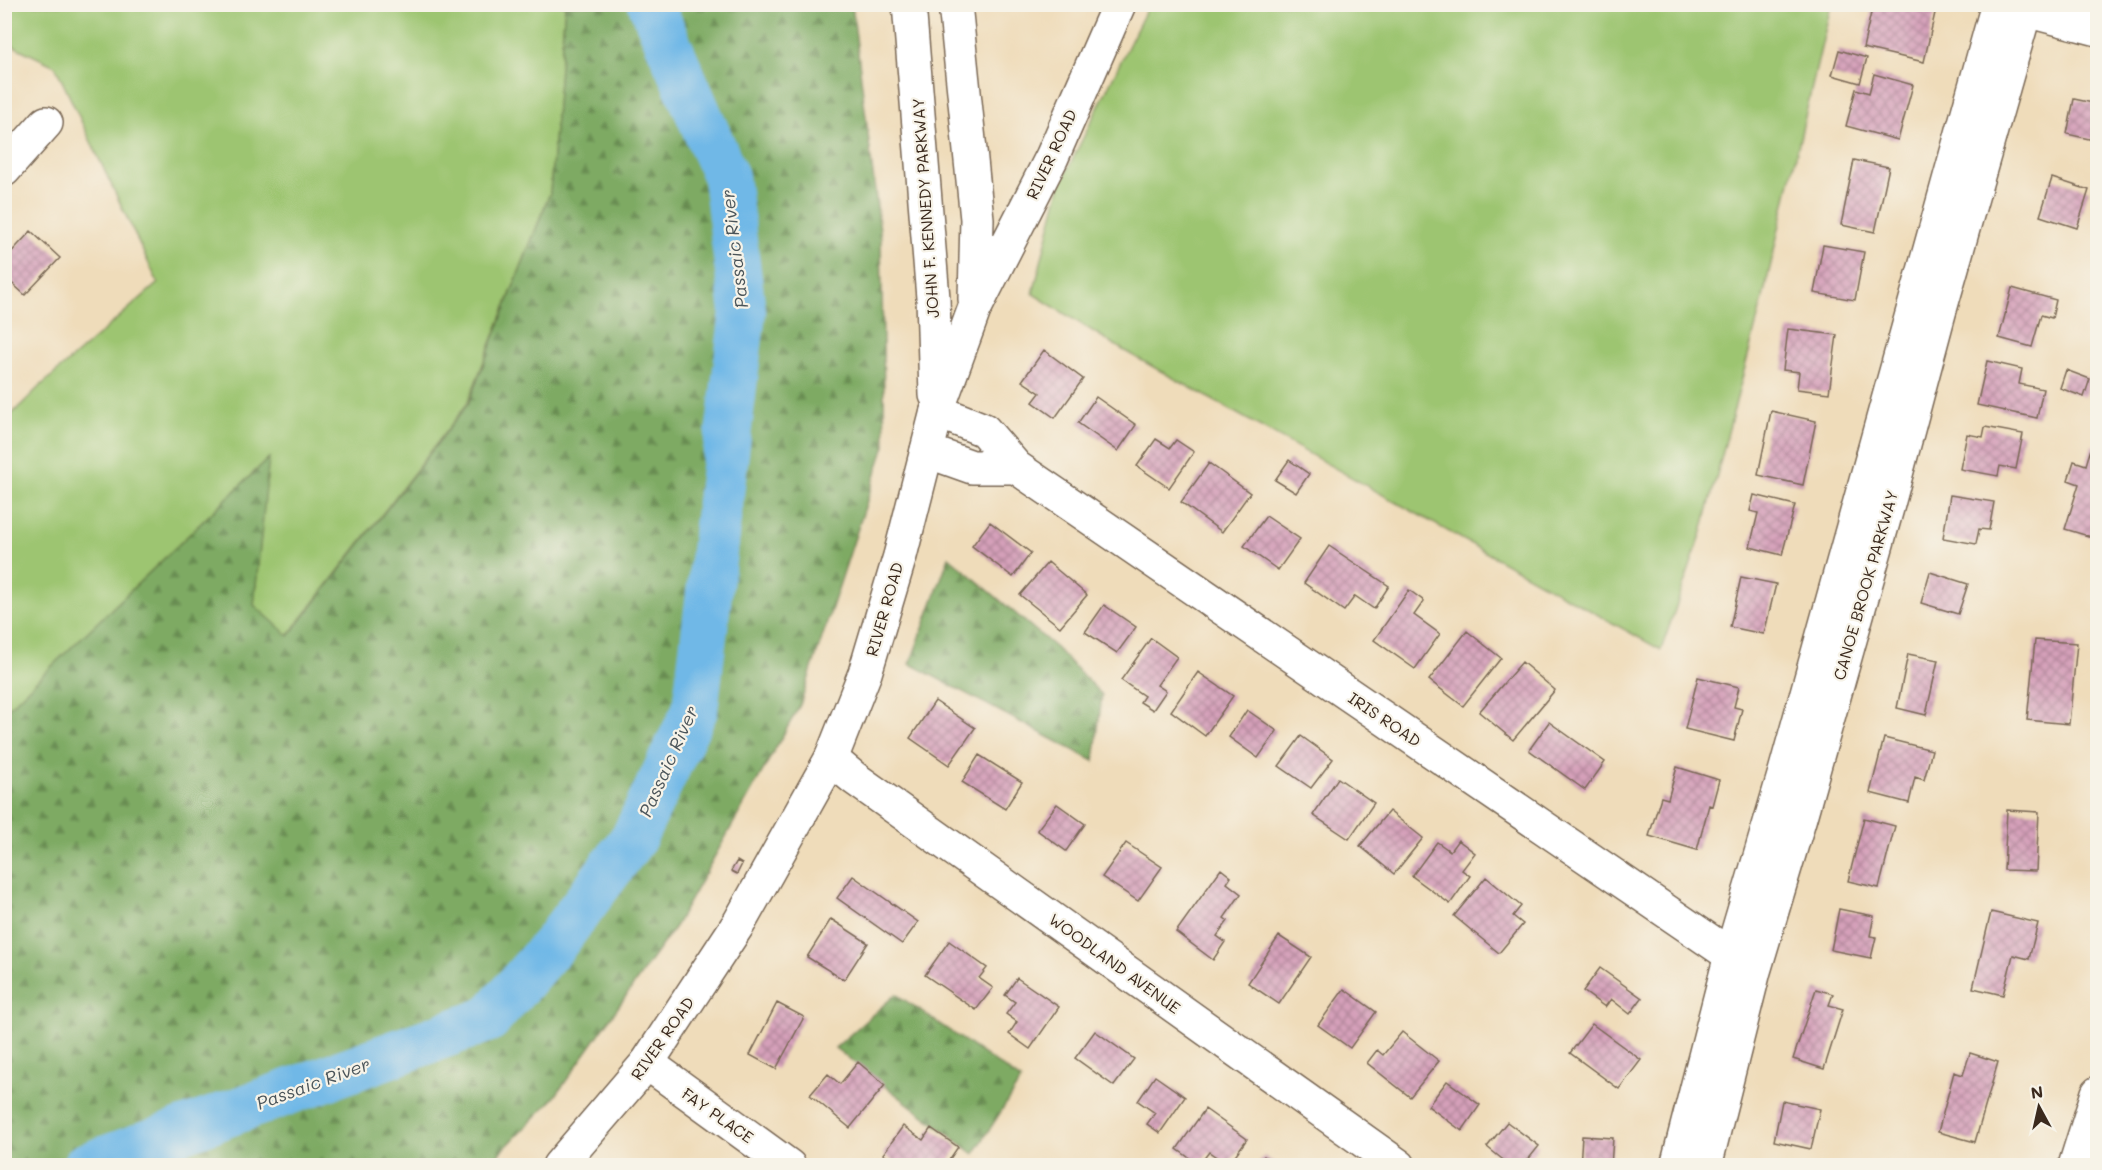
<svg xmlns="http://www.w3.org/2000/svg" width="2102" height="1170" viewBox="0 0 2102 1170" font-family="Mali,sans-serif">
<defs>
<pattern id="forest-firs" width="22" height="20" patternUnits="userSpaceOnUse" patternTransform="scale(1.5)"><rect width="22" height="20" fill="#7eaa63"/><path d="M5 1l3.5 6h-7zM16 11l3.5 6h-7z" fill="#688b51"/></pattern>
<pattern id="building-cross-hatch" width="8" height="8" patternUnits="userSpaceOnUse" patternTransform="scale(1.5)"><rect width="8" height="8" fill="#d5a0ba"/><path d="M0 0l8 8M0 8l8-8" fill="none" stroke="#ae8397"/></pattern>
</defs>
<rect width="100%" height="100%" fill="#f7f3e8"/>
<filter id="ink" filterUnits="userSpaceOnUse"><feTurbulence type="fractalNoise" baseFrequency=".0167" numOctaves="2"/><feDisplacementMap in="SourceGraphic" scale="12" xChannelSelector="R" yChannelSelector="G"/><feConvolveMatrix kernelMatrix="1 2 1 2 8 2 1 2 1" color-interpolation-filters="sRGB"/></filter>
<filter id="wash" filterUnits="userSpaceOnUse"><feTurbulence type="fractalNoise" baseFrequency=".008" numOctaves="4" result="noise"/><feDisplacementMap in="SourceGraphic" scale="24" xChannelSelector="R" yChannelSelector="G"/><feGaussianBlur stdDeviation="1.35" result="paint"/><feColorMatrix in="noise" values="0 0 0 0 0 0 0 0 0 0 0 0 0 0 0 0 0 1.4 0 .05"/><feComposite in="paint" operator="in"/></filter>
<g filter="url(#wash)">
<rect width="100%" height="100%" fill="#efdcba"/>
<path fill="#9dc571" stroke="#6c7848" stroke-width="1.5" d="M 1149,4 L 1831,5 L 1762,302 L 1702,532 L 1661,650 L 1123,350 L 1033,294 L 1061,183 Z
M 5,5 L 565,5 L 550,193 L 467,404 L 288,636 L 254,605 L 268,459 L 5,711 L 5,421 L 37,389 L 158,283 L 55,66 L 5,42 Z"/>
<path fill="url(#forest-firs)" stroke="#5c6a40" stroke-width="1.5" d="M 565,5 L 852,5 L 881,239 L 885,446 L 800,705 L 676,925 L 554,1098 L 488,1165 L 5,1165 L 5,711 L 269,458 L 254,605 L 289,636 L 468,404 L 550,193 Z
M 949,557 L 1055,647 L 1102,695 L 1094,761 L 910,664 Z
M 896,994 L 1021,1080 L 974,1154 L 835,1048 Z"/>
<g fill="none" stroke-linecap="round" stroke-linejoin="round">
<path stroke="#70b8e7" stroke-width="46" d="M 85,1166 L 489,1019 L 555,943 L 634,837 L 695,710 L 743,311 L 726,177 L 651,4"/>
</g>
<g id="blocks">
<path fill="url(#building-cross-hatch)" d="M 1873,4 L 1937,4 L 1924,62 L 1863,48 Z
M 1839,50 L 1867,58 L 1860,83 L 1832,75 Z
M 1874,74 L 1913,85 L 1898,140 L 1846,126 L 1856,89 L 1869,93 Z
M 2074,99 L 2098,104 L 2098,141 L 2067,134 Z
M 1854,160 L 1889,167 L 1875,232 L 1841,225 Z
M 2052,178 L 2089,190 L 2077,228 L 2040,216 Z
M 31,231 L 60,258 L 25,295 L 4,276 L 4,260 Z
M 1823,245 L 1864,252 L 1855,300 L 1814,293 Z
M 2012,288 L 2056,300 L 2052,318 L 2041,315 L 2032,347 L 1999,338 Z
M 1788,329 L 1837,335 L 1829,393 L 1797,389 L 1799,372 L 1783,370 Z
M 1044,350 L 1083,379 L 1055,418 L 1033,402 L 1040,393 L 1022,381 Z
M 1987,361 L 2022,369 L 2019,384 L 2043,389 L 2037,418 L 1977,405 Z
M 2066,370 L 2090,379 L 2084,397 L 2060,388 Z
M 1096,397 L 1136,425 L 1118,451 L 1078,423 Z
M 1771,411 L 1816,421 L 1803,485 L 1758,475 Z
M 1985,427 L 2023,434 L 2016,469 L 2000,466 L 1998,476 L 1960,469 L 1967,434 L 1983,437 Z
M 1156,439 L 1170,448 L 1176,440 L 1194,452 L 1169,488 L 1137,466 Z
M 2092,445 L 2098,447 L 2098,539 L 2065,529 L 2079,484 L 2068,480 L 2074,461 L 2086,465 Z
M 1289,460 L 1309,474 L 1296,493 L 1275,480 Z
M 1209,463 L 1250,493 L 1222,532 L 1181,502 Z
M 1754,495 L 1795,505 L 1782,555 L 1750,547 L 1758,513 L 1750,511 Z
M 1950,495 L 1994,502 L 1989,530 L 1979,529 L 1976,544 L 1943,538 Z
M 1266,516 L 1300,539 L 1278,570 L 1244,546 Z
M 990,522 L 1031,553 L 1013,577 L 972,546 Z
M 1329,546 L 1389,586 L 1374,609 L 1355,596 L 1344,611 L 1304,583 Z
M 1048,562 L 1087,595 L 1060,627 L 1020,595 Z
M 1930,572 L 1968,584 L 1958,614 L 1921,603 Z
M 1741,577 L 1776,584 L 1764,634 L 1730,627 Z
M 1409,590 L 1424,601 L 1414,615 L 1440,634 L 1415,669 L 1374,640 Z
M 1104,605 L 1136,627 L 1117,653 L 1085,632 Z
M 1467,631 L 1501,658 L 1463,706 L 1429,680 Z
M 1151,638 L 1177,657 L 1157,685 L 1166,691 L 1153,710 L 1140,702 L 1144,696 L 1121,680 Z
M 2035,640 L 2077,643 L 2069,724 L 2027,720 Z
M 1908,654 L 1938,660 L 1926,715 L 1897,708 Z
M 1522,662 L 1555,690 L 1513,740 L 1479,712 Z
M 1198,672 L 1233,696 L 1205,736 L 1171,711 Z
M 1698,677 L 1739,687 L 1734,707 L 1742,709 L 1734,741 L 1685,729 Z
M 935,701 L 975,728 L 949,765 L 910,738 Z
M 1247,710 L 1277,731 L 1258,758 L 1229,737 Z
M 1549,722 L 1605,762 L 1585,790 L 1529,750 Z
M 1301,736 L 1333,759 L 1311,788 L 1279,766 Z
M 1884,738 L 1932,750 L 1924,780 L 1915,777 L 1909,803 L 1870,793 Z
M 979,755 L 1022,782 L 1005,809 L 962,782 Z
M 1677,767 L 1719,780 L 1712,806 L 1709,805 L 1697,850 L 1649,836 L 1661,797 L 1668,799 Z
M 1338,778 L 1374,803 L 1349,839 L 1313,815 Z
M 1057,804 L 1085,824 L 1066,851 L 1037,830 Z
M 2007,810 L 2039,812 L 2036,871 L 2004,870 Z
M 1389,811 L 1423,838 L 1394,874 L 1360,846 Z
M 1864,818 L 1895,826 L 1879,888 L 1848,881 Z
M 1458,840 L 1475,853 L 1462,870 L 1470,876 L 1450,904 L 1412,876 L 1437,842 L 1450,851 Z
M 1126,843 L 1162,867 L 1138,901 L 1102,877 Z
M 737,861 L 742,864 L 737,874 L 731,871 Z
M 1221,869 L 1231,877 L 1227,883 L 1241,894 L 1224,918 L 1228,921 L 1217,936 L 1225,942 L 1213,960 L 1176,932 Z
M 853,876 L 918,922 L 902,944 L 837,898 Z
M 1486,877 L 1521,906 L 1513,916 L 1523,924 L 1499,953 L 1454,916 Z
M 1839,909 L 1874,916 L 1870,936 L 1876,937 L 1871,958 L 1831,950 Z
M 1991,912 L 2038,923 L 2029,959 L 2013,955 L 2003,995 L 1973,988 Z
M 831,919 L 868,943 L 844,980 L 807,957 Z
M 1279,936 L 1311,957 L 1279,1004 L 1248,983 Z
M 949,941 L 987,968 L 979,978 L 993,988 L 976,1010 L 925,975 Z
M 1600,968 L 1642,998 L 1630,1014 L 1611,999 L 1605,1007 L 1583,991 Z
M 1017,978 L 1059,1007 L 1030,1049 L 1009,1034 L 1017,1022 L 1006,1014 L 1015,1002 L 1005,995 Z
M 1344,989 L 1376,1012 L 1350,1048 L 1318,1025 Z
M 1816,989 L 1833,994 L 1829,1005 L 1843,1009 L 1824,1069 L 1793,1059 Z
M 777,1003 L 804,1017 L 776,1069 L 750,1055 Z
M 1592,1024 L 1641,1060 L 1619,1089 L 1570,1053 Z
M 1095,1031 L 1134,1059 L 1114,1086 L 1075,1058 Z
M 1402,1032 L 1439,1061 L 1410,1097 L 1367,1063 L 1377,1050 L 1383,1055 Z
M 1970,1053 L 1998,1062 L 1975,1142 L 1938,1132 L 1954,1072 L 1963,1075 Z
M 858,1062 L 885,1085 L 850,1128 L 810,1095 L 828,1074 L 840,1084 Z
M 1155,1076 L 1185,1097 L 1160,1133 L 1147,1124 L 1155,1113 L 1138,1101 Z
M 1447,1081 L 1480,1105 L 1462,1131 L 1428,1106 Z
M 1782,1101 L 1820,1109 L 1811,1149 L 1774,1141 Z
M 1205,1109 L 1247,1139 L 1228,1165 L 1209,1152 L 1199,1165 L 1177,1149 Z
M 1507,1122 L 1539,1146 L 1523,1166 L 1511,1166 L 1487,1147 Z
M 903,1126 L 923,1140 L 931,1128 L 958,1147 L 945,1166 L 900,1166 L 883,1154 Z
M 1582,1136 L 1613,1138 L 1611,1166 L 1580,1166 Z
M 1264,1156 L 1277,1166 L 1257,1166 Z"/>
</g>
</g>
<g filter="url(#ink)">
<use href="#blocks" fill-opacity="0" stroke="#7a6855" stroke-width="1.5"/>
<g fill="none" stroke-linecap="round" stroke-linejoin="round">
<g stroke="#7a6855" stroke-width="36">
<path id="minor" d="M 2006,5 L 2098,29
M 4,170 L 46,123
M 937,411 L 984,430 L 1016,467 L 1748,967
M 927,451 L 972,467 L 1016,467
M 831,759 L 854,778 L 1399,1166
M 647,1063 L 789,1166
M 1677,1166 L 1731,955 L 1785,772 L 1998,4
M 1705,1166 L 1754,971 L 1800,817 L 1887,508 L 1939,313 L 2027,4
M 2075,1166 L 2098,1093"/>
</g>
<g stroke="#7a6855" stroke-width="36">
<path id="major" d="M 909,4 L 933,298 L 936,395
M 955,4 L 977,219 L 975,299
M 559,1166 L 647,1063 L 739,923 L 831,759 L 865,673 L 900,556 L 937,411 L 974,310 L 1052,157 L 1119,4"/>
</g>
<use href="#minor" stroke="#fff" stroke-width="33"/>
<use href="#major" stroke="#fff" stroke-width="33"/>
</g>
</g>
<g text-anchor="middle" dominant-baseline="central" stroke-width="4.5" stroke-linejoin="round" paint-order="stroke">
<g font-size="16" fill="#3b2a1e" stroke="#f7f3e8">
<text transform="translate(1051 154) rotate(-65)">RIVER ROAD</text>
<text transform="translate(925 208) rotate(-94)">JOHN F. KENNEDY PARKWAY</text>
<text transform="translate(1865 585) rotate(-74)">CANOE BROOK PARKWAY</text>
<text transform="translate(884 609) rotate(-74)">RIVER ROAD</text>
<text transform="translate(1385 719) rotate(34)">IRIS ROAD</text>
<text transform="translate(1115 963) rotate(36)">WOODLAND AVENUE</text>
<text transform="translate(662 1038) rotate(-55)">RIVER ROAD</text>
<text transform="translate(718 1115) rotate(35)">FAY PLACE</text>
</g>
<g font-size="18" font-style="italic" fill="#4b555a" stroke="#f7f3e8">
<text transform="translate(734 249) rotate(-97)">Passaic River</text>
<text transform="translate(668 761) rotate(-66)">Passaic River</text>
<text transform="translate(313 1083) rotate(-20)">Passaic River</text>
</g>
</g>
<rect width="2102" height="1170" fill="none" stroke="#f7f3e8" stroke-width="24"/>
<g transform="translate(2039 1107) rotate(352)" stroke="#f7f3e8" stroke-width="4.5" paint-order="stroke">
<path d="M0-4.5L10 22L0 15L-10 22Z" fill="#3b2a1e"/>
<text y="-9" font-size="16" font-weight="bold" text-anchor="middle" fill="#3b2a1e">N</text>
</g>
</svg>
